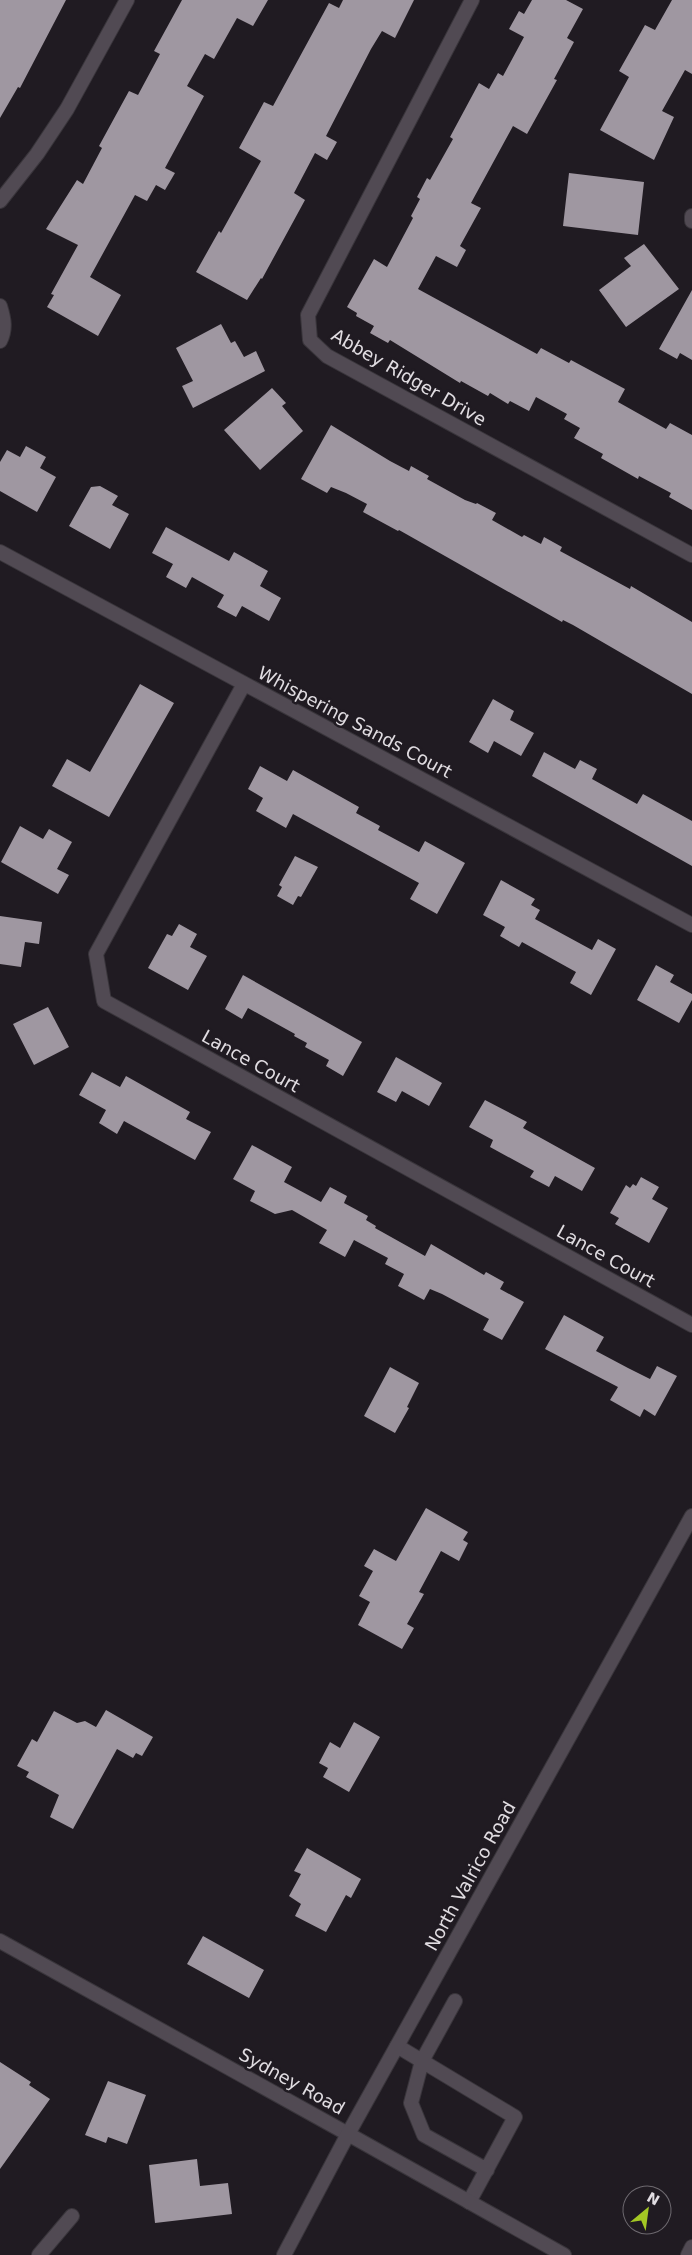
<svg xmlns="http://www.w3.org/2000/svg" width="692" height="2255" viewBox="0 0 692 2255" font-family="'DejaVu Sans',sans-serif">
<rect width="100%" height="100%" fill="#201b22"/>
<path fill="#9f97a1" d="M 0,0 L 66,0 L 20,88 L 18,87 L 0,118 Z
M 182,0 L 268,0 L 253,26 L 237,18 L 214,59 L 205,54 L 187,86 L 204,96 L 165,168 L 175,173 L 165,190 L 156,185 L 147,201 L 135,195 L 90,277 L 121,295 L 98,336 L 47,307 L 54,295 L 51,294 L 78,245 L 46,229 L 77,180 L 83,184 L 102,148 L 99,146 L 129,91 L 138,95 L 160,54 L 154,51 Z
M 343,0 L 414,0 L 395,38 L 382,31 L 371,49 L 326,136 L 337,142 L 327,160 L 315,153 L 294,193 L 305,200 L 262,279 L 261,278 L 247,300 L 196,272 L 219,231 L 221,233 L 261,161 L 239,148 L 264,102 L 273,106 L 329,3 L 339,8 Z
M 532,0 L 566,0 L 583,9 L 567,38 L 574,42 L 554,79 L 557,80 L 527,134 L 513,126 L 471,203 L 481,208 L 460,246 L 466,250 L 457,267 L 436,256 L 418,289 L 537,354 L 541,348 L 569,363 L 571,360 L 625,389 L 618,402 L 666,429 L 670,423 L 692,435 L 692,510 L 669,497 L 671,493 L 639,476 L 638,479 L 601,458 L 603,454 L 574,438 L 580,428 L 564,419 L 567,414 L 536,397 L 529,411 L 510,401 L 508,404 L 490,393 L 488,396 L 461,381 L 460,383 L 390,340 L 388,343 L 370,333 L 374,326 L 356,316 L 357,313 L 347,307 L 374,259 L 387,267 L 413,218 L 411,216 L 420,199 L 417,197 L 427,178 L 430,180 L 453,139 L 450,137 L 479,83 L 489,89 L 498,73 L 503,76 L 524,37 L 509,29 L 519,11 L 524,14 Z
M 672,0 L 692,0 L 692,74 L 685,70 L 662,111 L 674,117 L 654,160 L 600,130 L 629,77 L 619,71 L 645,25 L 655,30 Z
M 569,173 L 644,182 L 638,235 L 563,226 Z
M 644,244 L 679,289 L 626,327 L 599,290 L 631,266 L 624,258 Z
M 692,290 L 692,360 L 680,353 L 677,359 L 659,349 Z
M 221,324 L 231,343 L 235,341 L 244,357 L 256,351 L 265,371 L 193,408 L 182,386 L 193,381 L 176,348 Z
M 272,388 L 286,403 L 282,406 L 303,431 L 260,470 L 224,430 Z
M 331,425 L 390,461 L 409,471 L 411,466 L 429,476 L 427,479 L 465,500 L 476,504 L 477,503 L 496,513 L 492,520 L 522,537 L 524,535 L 541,544 L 544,537 L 562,547 L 560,551 L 630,589 L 631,586 L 692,622 L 692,694 L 573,625 L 563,620 L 562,622 L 399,530 L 398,531 L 363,512 L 367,504 L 346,493 L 331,487 L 327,493 L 301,479 Z
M 26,446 L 46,457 L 40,468 L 56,477 L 37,512 L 0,491 L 0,462 L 7,450 L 20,457 Z
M 100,486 L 118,496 L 112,505 L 129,514 L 110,549 L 69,526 L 91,487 Z
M 166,527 L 229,561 L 234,552 L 268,571 L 260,586 L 281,598 L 269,621 L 242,606 L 236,617 L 217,607 L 224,595 L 192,577 L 186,588 L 166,577 L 173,564 L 152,553 Z
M 140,684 L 174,703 L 109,817 L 52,786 L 67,759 L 90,772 Z
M 493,699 L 514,711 L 510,720 L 534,733 L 521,756 L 494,741 L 488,753 L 469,742 Z
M 544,752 L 575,769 L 580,760 L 597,769 L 592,779 L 637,804 L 643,794 L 692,821 L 692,866 L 532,776 Z
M 260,766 L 287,781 L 293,770 L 359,807 L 356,813 L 380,826 L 378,830 L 419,852 L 425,841 L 465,863 L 437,914 L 410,899 L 419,883 L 293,814 L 286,828 L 256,811 L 263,798 L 248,789 Z
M 20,826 L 43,839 L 49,829 L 72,842 L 57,869 L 69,875 L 58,894 L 1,862 Z
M 295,856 L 318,867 L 301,897 L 298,896 L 293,905 L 277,896 L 282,887 L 279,885 Z
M 501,880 L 535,899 L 531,905 L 540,910 L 535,919 L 592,950 L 598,939 L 616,949 L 591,995 L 570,983 L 576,972 L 522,942 L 519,947 L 500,936 L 505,927 L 483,915 Z
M 0,916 L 42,922 L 39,944 L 25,942 L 21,967 L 0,964 Z
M 179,924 L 197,934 L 190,947 L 207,956 L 188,990 L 148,968 L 167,934 L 172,936 Z
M 656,965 L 674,975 L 670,982 L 692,994 L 692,1000 L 679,1023 L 637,1000 Z
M 243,975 L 362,1042 L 343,1076 L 326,1066 L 329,1060 L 305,1047 L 307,1043 L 294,1036 L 295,1034 L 248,1008 L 242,1019 L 225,1009 Z
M 48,1007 L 69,1047 L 34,1065 L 13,1024 Z
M 396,1057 L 442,1083 L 429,1106 L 402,1091 L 396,1102 L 377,1092 Z
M 92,1072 L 120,1087 L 126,1076 L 190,1112 L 186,1119 L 211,1132 L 195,1160 L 124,1121 L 117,1134 L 99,1123 L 106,1110 L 79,1095 Z
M 485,1100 L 527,1122 L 523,1128 L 595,1168 L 582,1191 L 555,1176 L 549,1187 L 530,1177 L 534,1171 L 490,1147 L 493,1140 L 469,1127 Z
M 252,1145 L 292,1167 L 284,1182 L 321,1202 L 330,1187 L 347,1196 L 344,1203 L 368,1216 L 366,1220 L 376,1226 L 375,1228 L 425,1256 L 431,1244 L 484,1275 L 486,1272 L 504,1282 L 500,1289 L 524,1302 L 502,1340 L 483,1330 L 489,1319 L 442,1294 L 430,1289 L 424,1300 L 398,1286 L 404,1274 L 385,1264 L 388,1258 L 354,1240 L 345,1257 L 319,1243 L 327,1230 L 292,1210 L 275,1214 L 250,1201 L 255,1191 L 233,1179 Z
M 641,1177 L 659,1187 L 652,1199 L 668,1208 L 649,1243 L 615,1224 L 619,1218 L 610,1213 L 626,1185 L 630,1188 L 633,1184 L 636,1186 Z
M 564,1315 L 604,1337 L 596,1351 L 628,1368 L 650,1379 L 657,1366 L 677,1376 L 655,1416 L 644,1409 L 640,1417 L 610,1400 L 618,1387 L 545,1349 Z
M 390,1367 L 419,1383 L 407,1407 L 409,1408 L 395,1433 L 364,1416 Z
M 426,1508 L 468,1532 L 463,1540 L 468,1543 L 459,1561 L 441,1551 L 419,1592 L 424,1594 L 407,1624 L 414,1628 L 402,1649 L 358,1625 L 370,1602 L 359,1596 L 373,1571 L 364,1566 L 374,1549 L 396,1561 Z
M 106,1710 L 153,1737 L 142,1756 L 136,1753 L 133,1758 L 117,1749 L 73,1829 L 50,1817 L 59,1795 L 26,1777 L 29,1772 L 17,1766 L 32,1739 L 37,1742 L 54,1711 L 77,1723 L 85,1721 L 96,1727 Z
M 354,1722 L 380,1737 L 349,1792 L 323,1777 L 328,1768 L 319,1763 L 330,1742 L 340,1748 Z
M 307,1848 L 361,1879 L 351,1898 L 346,1895 L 326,1932 L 295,1916 L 301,1904 L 289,1896 L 301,1874 L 294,1871 Z
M 203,1936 L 264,1970 L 249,1998 L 187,1964 Z
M 0,2062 L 31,2082 L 29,2085 L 50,2099 L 0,2169 Z
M 108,2081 L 146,2095 L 127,2144 L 108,2137 L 106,2143 L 85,2135 Z
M 197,2159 L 200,2186 L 228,2183 L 232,2214 L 155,2223 L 149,2165 Z"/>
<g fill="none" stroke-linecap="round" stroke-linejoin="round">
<g stroke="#39353b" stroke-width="16">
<path id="service" d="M 455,2001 L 422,2061 L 411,2103 L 424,2135 L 487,2170
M 397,2046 L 515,2117 L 469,2202"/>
</g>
<g stroke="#39353b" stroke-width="16">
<path id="minor" d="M 472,0 L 308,315 L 310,340 L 327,356 L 692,555
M 0,201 L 37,154 L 67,109 L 127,0
M 692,216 L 692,221
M 0,306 C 4,319 6,329 0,341
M 0,552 L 692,925
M 244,684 L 96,954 L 104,1001 L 692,1325
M 0,1941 L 348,2134
M 39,2255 L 72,2216
M 688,2255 L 692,2247"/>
</g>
<g stroke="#39353b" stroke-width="16">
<path id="tertiary" d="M 348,2134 L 564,2255
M 284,2255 L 348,2134 L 692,1516"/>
</g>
<use href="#service" stroke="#514a53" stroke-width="14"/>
<use href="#minor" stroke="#514a53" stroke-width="14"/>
<use href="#tertiary" stroke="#514a53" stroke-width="14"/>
</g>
<g text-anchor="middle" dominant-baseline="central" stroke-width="5" stroke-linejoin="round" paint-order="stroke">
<g font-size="18" fill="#e1dde2" stroke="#201b22">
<text transform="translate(409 377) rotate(30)">Abbey Ridger Drive</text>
<text transform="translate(355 722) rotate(28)">Whispering Sands Court</text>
<text transform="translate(251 1061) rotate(29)">Lance Court</text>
<text transform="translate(606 1256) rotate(29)">Lance Court</text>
<text transform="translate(470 1876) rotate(-61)">North Valrico Road</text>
<text transform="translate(292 2081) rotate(29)">Sydney Road</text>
</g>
</g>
<g transform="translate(647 2210) rotate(29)"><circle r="24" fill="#201b22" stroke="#6d696f"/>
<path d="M0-4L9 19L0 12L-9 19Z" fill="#a4c824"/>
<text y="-8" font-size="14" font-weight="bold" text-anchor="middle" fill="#e1dde2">N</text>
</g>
</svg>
